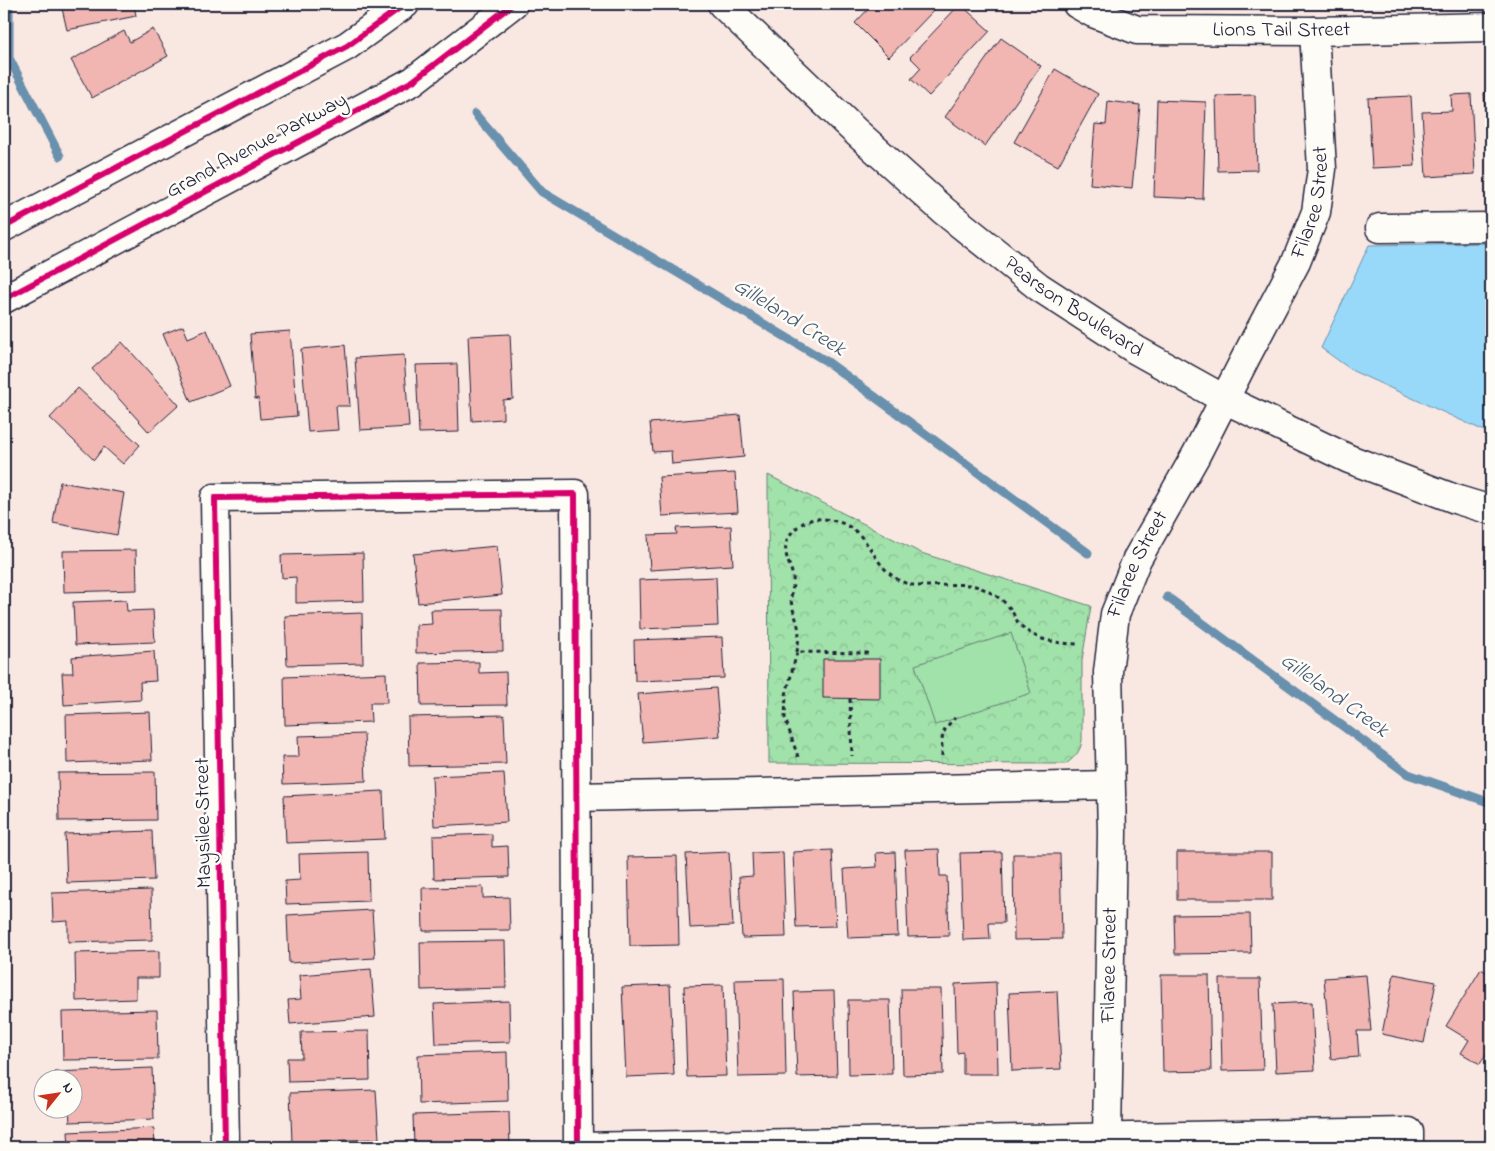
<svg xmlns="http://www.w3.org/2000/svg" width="1495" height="1151" viewBox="0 0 1495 1151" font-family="'Indie Flower',sans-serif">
<defs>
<pattern id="forest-crowns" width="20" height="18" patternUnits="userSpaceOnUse" patternTransform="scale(1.25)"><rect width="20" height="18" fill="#a1e1aa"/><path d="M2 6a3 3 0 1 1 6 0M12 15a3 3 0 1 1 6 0" fill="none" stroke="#8ac193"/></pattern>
</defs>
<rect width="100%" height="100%" fill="#f9e7e2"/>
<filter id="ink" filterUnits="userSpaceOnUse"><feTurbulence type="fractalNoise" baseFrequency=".02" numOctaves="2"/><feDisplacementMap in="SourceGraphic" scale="10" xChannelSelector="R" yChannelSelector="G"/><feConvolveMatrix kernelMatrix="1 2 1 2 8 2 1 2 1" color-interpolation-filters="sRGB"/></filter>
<g filter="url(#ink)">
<path fill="url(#forest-crowns)" stroke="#628272" d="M 768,475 L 921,553 L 1091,606 L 1082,660 L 1082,740 C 1081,751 1075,757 1066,764 L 769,763 Z"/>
<path fill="#a1e1aa" stroke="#628272" d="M 1011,633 L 1031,693 L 935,725 L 915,665 Z"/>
<path fill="#98d9f9" stroke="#6990ad" d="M 1491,243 L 1491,434 L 1353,371 L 1321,348 L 1369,245 Z"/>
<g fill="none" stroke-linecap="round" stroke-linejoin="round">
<path stroke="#6990ad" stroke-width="9" d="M 9,4 L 9,58 L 60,156
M 475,114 L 542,192 L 826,361 L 1088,553
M 1167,597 L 1408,774 L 1491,803"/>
</g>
<path fill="#f1b5b2" stroke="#22223b" d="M 61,4 L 134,4 L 136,16 L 67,30 Z
M 873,4 L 930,4 L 935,9 L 889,57 L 855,23 Z
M 960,4 L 990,31 L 929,96 L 911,79 L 921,68 L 910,57 Z
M 153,29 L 168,56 L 92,98 L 71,60 L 124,31 L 130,42 Z
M 1001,38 L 1041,66 L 985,146 L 945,117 Z
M 1055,69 L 1098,94 L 1058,166 L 1014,142 Z
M 1491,92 L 1491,167 L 1489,167 L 1484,93 Z
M 1471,94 L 1475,174 L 1426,177 L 1422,112 L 1452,111 L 1451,95 Z
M 1255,95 L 1257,170 L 1218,171 L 1216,96 Z
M 1411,96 L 1415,166 L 1372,168 L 1368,98 Z
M 1157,100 L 1206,102 L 1203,199 L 1154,197 Z
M 1108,101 L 1140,105 L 1132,188 L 1090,184 L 1095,124 L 1106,125 Z
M 183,326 L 188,338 L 207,330 L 230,386 L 191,402 L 163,334 Z
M 290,331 L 297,416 L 260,419 L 258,398 L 255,399 L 250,334 Z
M 510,334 L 513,399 L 503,400 L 503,419 L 472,421 L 468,336 Z
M 122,342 L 179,405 L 149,432 L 92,369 Z
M 345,345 L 350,406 L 336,406 L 338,430 L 308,432 L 301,349 Z
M 404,355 L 409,427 L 360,430 L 355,358 Z
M 457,364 L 459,432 L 419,433 L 416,365 Z
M 78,388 L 140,445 L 123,464 L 104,447 L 94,460 L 50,418 Z
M 740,415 L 744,457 L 672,464 L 671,451 L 653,452 L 650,423 Z
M 735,473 L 738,512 L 662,516 L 659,477 Z
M 60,482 L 124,493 L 117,535 L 53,523 Z
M 731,526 L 733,565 L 650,570 L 648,535 L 677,534 L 676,528 Z
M 497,546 L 502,595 L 418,603 L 413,554 Z
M 136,550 L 137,590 L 64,592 L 63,551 Z
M 363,553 L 364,601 L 296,603 L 296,577 L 282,578 L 281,555 Z
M 716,577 L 718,626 L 640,629 L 639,580 Z
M 126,600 L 127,611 L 153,610 L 155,642 L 75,645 L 73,602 Z
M 502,609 L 503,651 L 416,653 L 416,625 L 432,624 L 431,610 Z
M 362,613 L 363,663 L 287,665 L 285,616 Z
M 722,637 L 724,678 L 635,681 L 634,640 Z
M 154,651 L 156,681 L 140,682 L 141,700 L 64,705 L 62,673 L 73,673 L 72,657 Z
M 823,659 L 880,659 L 880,699 L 823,698 Z
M 479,662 L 479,673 L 506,672 L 507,705 L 421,706 L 420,663 Z
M 386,673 L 387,703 L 370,703 L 371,722 L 285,725 L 284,677 Z
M 716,688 L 720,736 L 643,742 L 638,694 Z
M 150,712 L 152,760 L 67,763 L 66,715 Z
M 504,715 L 506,764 L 409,766 L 408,717 Z
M 364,734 L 366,781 L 283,784 L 282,757 L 299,757 L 298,736 Z
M 155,772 L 156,820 L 59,821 L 58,773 Z
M 504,773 L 507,822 L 434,826 L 432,776 Z
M 383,791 L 385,839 L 286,843 L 284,796 Z
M 152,831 L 154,880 L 67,883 L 65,834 Z
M 492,834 L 492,847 L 508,846 L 509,877 L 434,879 L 433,836 Z
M 939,849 L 940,876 L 947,876 L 949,936 L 908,937 L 905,850 Z
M 832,850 L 836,926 L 796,927 L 793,852 Z
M 368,852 L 369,901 L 286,904 L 285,881 L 300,880 L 299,854 Z
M 729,852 L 733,926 L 690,928 L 686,854 Z
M 783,852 L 786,937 L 742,938 L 739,877 L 753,876 L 752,853 Z
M 895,852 L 898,936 L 848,938 L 844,869 L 877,867 L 876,853 Z
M 1002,852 L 1004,923 L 989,923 L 990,939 L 963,940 L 960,853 Z
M 1177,852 L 1272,852 L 1272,900 L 1177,900 Z
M 1013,854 L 1060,854 L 1062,939 L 1014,940 Z
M 677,856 L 679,945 L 630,946 L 628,857 Z
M 483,887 L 483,898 L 509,897 L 510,930 L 423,931 L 422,888 Z
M 151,890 L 152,940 L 68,942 L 68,921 L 53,922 L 52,893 Z
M 372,910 L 375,958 L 289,963 L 287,915 Z
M 1250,914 L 1251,953 L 1175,954 L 1174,915 Z
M 505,941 L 506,988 L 421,990 L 420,942 Z
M 159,951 L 159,978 L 136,978 L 136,999 L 76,1001 L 75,953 Z
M 371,969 L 375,1017 L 290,1024 L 288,1000 L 301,999 L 299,975 Z
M 1481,969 L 1491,975 L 1491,1046 L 1480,1064 L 1461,1053 L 1469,1040 L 1446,1026 Z
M 1394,974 L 1436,982 L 1424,1043 L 1382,1034 Z
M 1161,975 L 1209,975 L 1211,1071 L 1163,1072 Z
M 1366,975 L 1371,1031 L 1357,1031 L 1359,1057 L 1331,1059 L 1324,978 Z
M 784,979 L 786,1076 L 738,1077 L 735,980 Z
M 1220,979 L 1260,979 L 1263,1070 L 1222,1071 Z
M 996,982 L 998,1074 L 963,1074 L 963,1052 L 957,1053 L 955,984 Z
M 670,985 L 674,1075 L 626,1077 L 622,987 Z
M 723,985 L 726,1076 L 687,1077 L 684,986 Z
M 901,989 L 941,989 L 943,1074 L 903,1075 Z
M 834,991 L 837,1076 L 797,1077 L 794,992 Z
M 1057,991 L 1061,1069 L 1012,1071 L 1009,993 Z
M 848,1000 L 890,1000 L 892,1074 L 849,1075 Z
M 509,1001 L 510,1042 L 436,1044 L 434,1004 Z
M 1312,1002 L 1315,1070 L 1276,1072 L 1273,1004 Z
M 157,1010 L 158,1059 L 63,1060 L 62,1012 Z
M 369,1031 L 370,1080 L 288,1082 L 287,1058 L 302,1058 L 301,1032 Z
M 507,1052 L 508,1101 L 419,1104 L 418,1055 Z
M 152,1068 L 154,1119 L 70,1122 L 69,1108 L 72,1108 L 72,1078 L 55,1078 L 55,1072 Z
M 376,1090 L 379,1139 L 292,1142 L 290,1093 Z
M 509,1112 L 510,1147 L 414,1147 L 413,1115 Z
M 154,1128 L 155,1147 L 69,1147 L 68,1132 Z"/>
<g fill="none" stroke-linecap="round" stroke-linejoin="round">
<g stroke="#22223b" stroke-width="31">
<g id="minor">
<path id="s1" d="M 722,4 L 855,131 L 944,211 L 1039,287 L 1136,350 L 1224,399 L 1349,459 L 1458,500 L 1491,510"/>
<path id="s2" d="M 1077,4 L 1093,13 L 1137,30 L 1314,31 L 1491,27"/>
<path d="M 4,227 L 347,46 L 405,4"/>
<path d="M 1380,228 L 1491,227"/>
<path d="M 4,299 L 413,81 L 513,4"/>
<path d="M 577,797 L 1110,785"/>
<path id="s3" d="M 1107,1137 L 1112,832 L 1108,672 L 1115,614 L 1137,559 L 1196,455 L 1247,355 L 1296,262 L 1316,212 L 1322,169 L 1314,31"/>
<path d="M 225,1147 L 215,498 L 575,494 L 578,1147"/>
<path d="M 578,1147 L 1409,1132 L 1409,1147"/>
</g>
</g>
<path stroke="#22223b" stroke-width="3" stroke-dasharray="4 4" stroke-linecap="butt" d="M 797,652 C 798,644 800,634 798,626 C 796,617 792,609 791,600 C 791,593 794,585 793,577 C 791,566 784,557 786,544 C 788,534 796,527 805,522 C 814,518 822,518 831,520 C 870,527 869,562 897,579 C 921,594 953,579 979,587 C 989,591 1001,598 1008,606 C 1013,611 1015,619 1020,625 C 1038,642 1056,643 1079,644
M 850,699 L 852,756
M 942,756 C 942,737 940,732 955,718
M 798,757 L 785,718 L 786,695 L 797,652 L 868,653"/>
<use href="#minor" stroke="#fdfcf7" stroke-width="28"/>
<g stroke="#fdfcf7" stroke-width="9">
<path id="cycleway" d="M 4,227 L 347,46 L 405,4
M 4,299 L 413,81 L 513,4
M 225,1147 L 215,498 L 575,494 L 578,1147"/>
</g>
<use href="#cycleway" stroke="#d6006c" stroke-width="6"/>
</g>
</g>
<g text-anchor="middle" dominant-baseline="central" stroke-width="5" stroke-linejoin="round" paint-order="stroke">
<g font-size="21" fill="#22223b" stroke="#fdfcf7">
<text stroke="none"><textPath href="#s2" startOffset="210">Lions Tail Street</textPath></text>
<text transform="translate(257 146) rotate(-28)">Grand Avenue Parkway</text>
<text stroke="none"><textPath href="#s3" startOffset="982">Filaree Street</textPath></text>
<text stroke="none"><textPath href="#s1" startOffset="465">Pearson Boulevard</textPath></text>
<text stroke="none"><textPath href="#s3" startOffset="578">Filaree Street</textPath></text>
<text transform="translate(204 823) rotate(-91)">Maysilee Street</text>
<text stroke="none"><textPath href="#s3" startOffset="172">Filaree Street</textPath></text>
</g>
<g font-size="22" font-style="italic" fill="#455974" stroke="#fdfcf7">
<text transform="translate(789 318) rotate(32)">Gilleland Creek</text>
<text transform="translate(1334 696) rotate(36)">Gilleland Creek</text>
</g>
</g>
<rect width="1495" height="1151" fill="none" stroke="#fdfcf7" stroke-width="20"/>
<rect x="10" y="10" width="1475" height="1131" fill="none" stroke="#22223b" stroke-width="2" filter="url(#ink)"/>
<g transform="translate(58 1094) rotate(60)"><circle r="24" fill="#fdfcf7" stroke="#a5a5ac"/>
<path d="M0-4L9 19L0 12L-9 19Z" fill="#c8321e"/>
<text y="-8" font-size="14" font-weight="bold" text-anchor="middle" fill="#22223b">N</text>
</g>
</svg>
